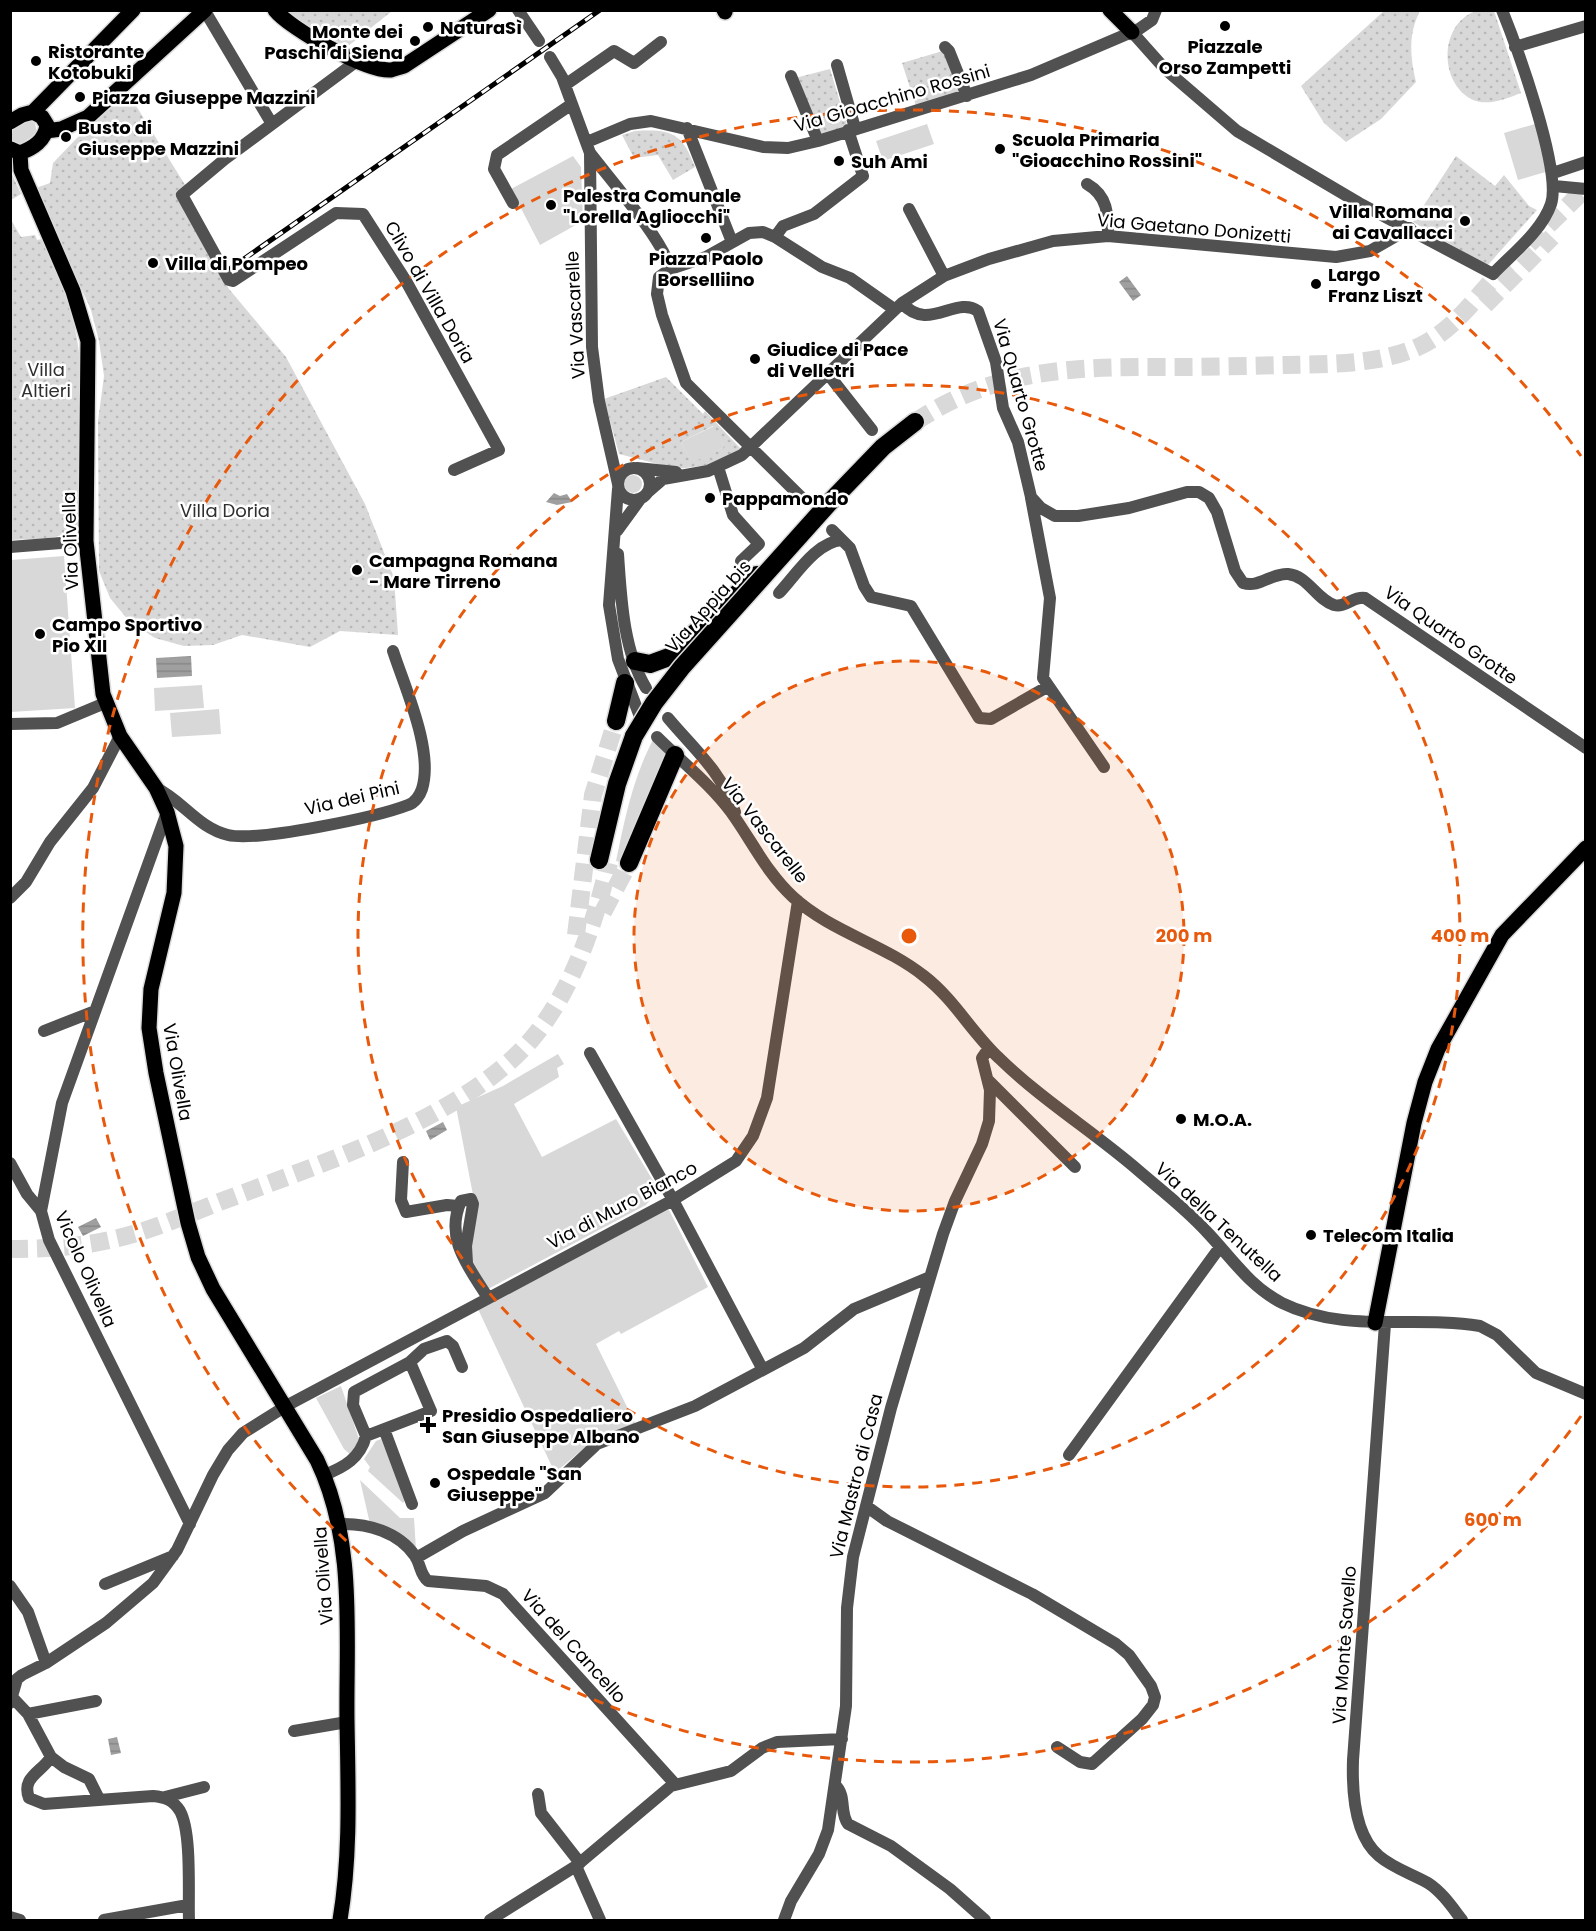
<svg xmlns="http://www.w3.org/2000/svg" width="1596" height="1931" viewBox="0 0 1596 1931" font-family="Poppins,sans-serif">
<defs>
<pattern id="park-dots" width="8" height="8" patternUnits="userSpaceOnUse" patternTransform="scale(1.5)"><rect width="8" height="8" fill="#d8d8d8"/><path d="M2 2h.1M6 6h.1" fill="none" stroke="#b8b8b8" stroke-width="1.8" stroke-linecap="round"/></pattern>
<pattern id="water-rules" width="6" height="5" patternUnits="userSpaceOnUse" patternTransform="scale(1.5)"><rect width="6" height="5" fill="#9f9f9f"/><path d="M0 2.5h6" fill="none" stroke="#878787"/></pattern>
</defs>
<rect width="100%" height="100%" fill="#fff"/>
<path fill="#d8d8d8" d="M 28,120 L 35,123 L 37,133 L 18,146 L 12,142 L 11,133 L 20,122 Z
M 927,124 L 934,144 L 883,161 L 876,141 Z
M 1535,124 L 1549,171 L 1518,180 L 1504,133 Z
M 573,156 L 581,167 L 583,221 L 540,245 L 511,189 Z
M 714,426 L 724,447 L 692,464 L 681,442 Z
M624 484a9 9 0 1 1 18 0a9 9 0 1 1-18 0Z
M 64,556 L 75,708 L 11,712 L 11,560 Z
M 202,685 L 204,708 L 155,711 L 154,688 Z
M 219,709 L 221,734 L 172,737 L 170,713 Z
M 654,738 L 666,752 L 665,768 L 621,862 L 616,861 C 625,818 633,777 654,738 Z
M 558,1054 L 564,1064 L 557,1068 L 559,1077 L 514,1104 L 542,1157 L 616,1119 L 655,1184 L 655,1194 L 646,1205 L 488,1289 L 470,1261 L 474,1200 L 456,1107 L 503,1086 Z
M 668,1208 L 708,1287 L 621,1334 L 619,1331 L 596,1344 L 636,1425 L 584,1448 L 555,1473 L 478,1309 Z
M 341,1386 L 359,1439 L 352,1456 L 344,1449 L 316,1398 Z
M 381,1439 L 406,1499 L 403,1503 L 368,1471 L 370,1467 L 364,1459 L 376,1441 Z
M 360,1480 L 400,1518 L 414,1518 L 416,1550 L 370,1524 Z"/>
<path fill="url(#park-dots)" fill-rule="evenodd" d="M 1385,10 L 1420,11 C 1408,34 1410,57 1416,82 L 1381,119 L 1346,142 L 1324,123 L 1301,86 Z
M 282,11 L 392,11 L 347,47 Z
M 1476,11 L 1494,11 L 1521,93 C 1506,99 1486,107 1471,99 C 1438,81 1440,23 1476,11 Z
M 946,50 L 961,93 L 916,106 L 902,63 Z
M 830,69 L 847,125 L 819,136 L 795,78 Z
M 125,88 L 187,188 L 178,196 L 229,289 L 286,357 L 365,504 L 394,578 L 398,635 L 340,631 L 310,647 L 242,635 L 213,645 L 184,646 L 155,638 L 129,621 L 110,598 L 99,571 L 98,421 L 104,376 L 99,341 L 91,310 L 36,188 L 50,183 L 53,163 Z
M 635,131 C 672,129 682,133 695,167 L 673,180 L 658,155 L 634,158 L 622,135 Z
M 1456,156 L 1495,186 L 1504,175 L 1529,206 L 1537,210 L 1487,266 L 1413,222 Z
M 10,170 L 21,194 L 11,200 L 10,200 Z
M 10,218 L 21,237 L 35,235 L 37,240 L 42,239 C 53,264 66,290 72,316 C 89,381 81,452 81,518 C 71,543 33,538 11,540 Z
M 666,377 L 703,414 L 705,411 L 741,449 L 717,464 L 677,469 L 619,454 L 604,399 ZM 713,426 L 724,447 L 692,463 L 681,442 Z"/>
<path fill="url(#water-rules)" d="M 1127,276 L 1141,295 L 1133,301 L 1119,282 Z
M 554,493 L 560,496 L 567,494 L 572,502 L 557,505 L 546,502 Z
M 191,656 L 192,676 L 157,678 L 156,658 Z
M 443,1122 L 447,1130 L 430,1140 L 426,1131 Z
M 96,1218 L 101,1227 L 83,1236 L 78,1227 Z
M 117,1737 L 121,1753 L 111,1755 L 108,1739 Z"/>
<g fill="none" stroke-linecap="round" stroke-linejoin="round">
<path stroke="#d9d9d9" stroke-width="18" stroke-dasharray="18 9" stroke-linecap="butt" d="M 1529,244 L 1586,188
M 1485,305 L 1552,237
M 915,422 C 996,368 1074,367 1168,367 C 1207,367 1247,366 1286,365 C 1331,364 1383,365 1424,344 C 1459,326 1481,289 1509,263
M 603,912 L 629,863
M 576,935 L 593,795 L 616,721
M 10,1249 C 45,1249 80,1247 114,1239 C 155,1230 194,1211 233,1197 C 328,1161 464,1117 531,1040 C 573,990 594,925 609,863"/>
<g stroke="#dbdbdb" stroke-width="18">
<path id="major" d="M 275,10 C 290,29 367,72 391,70 C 395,69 400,67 404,66 L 489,10
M 724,10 L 725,12
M 1110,10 L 1132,32
M 33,112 L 133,10
M 10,122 L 22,115 L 33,112 L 42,117 L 47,125 C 45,141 33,148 20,153 L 11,149
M 46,131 L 61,129 L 88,117 L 205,10
M 20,153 L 21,170 L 73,291 L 88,341 L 86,541 L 103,694 L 120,736 L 156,788 L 167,812 L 176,846 L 174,893 L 151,989 L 149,1028 L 156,1073 L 188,1223 L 198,1257 L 213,1289 L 317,1460 C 356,1541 346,1633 347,1720 C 348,1787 351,1854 340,1920
M 1375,1323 L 1414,1123 L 1425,1082 L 1438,1049 L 1502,935 L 1586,848"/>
</g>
<g stroke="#dbdbdb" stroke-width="21">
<path id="highway" d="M 829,503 L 883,447 L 915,422
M 635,661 L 650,664 L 669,657 L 757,575
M 616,721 L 625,683
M 599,860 L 617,784 L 634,736
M 629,863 L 675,755"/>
</g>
<path stroke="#515151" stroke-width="12" d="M 518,10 L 539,41
M 205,11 L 272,124
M 1132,32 L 1165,69 L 1237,131 L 1359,203 L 1493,274 C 1512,254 1542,231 1551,204 C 1562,171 1517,47 1502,10
M 945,47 L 949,51 L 967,96
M 1515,47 L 1586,26
M 550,57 L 562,77 L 590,153 L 592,347 L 599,401 L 618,484
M 357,61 L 225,159 L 182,195 L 229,280 L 233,281 L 336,213 L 363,214 L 406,281 L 499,450 L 454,470
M 837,65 L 855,128
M 791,76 L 818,141
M 565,85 L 614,51 L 634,63 L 661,42
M 687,128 L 732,242
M 587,142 L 630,124 L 651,121 L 763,147 L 788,148 L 818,141 L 1031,75 L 1139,29 L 1152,20 L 1156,10
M 590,153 C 609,178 665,242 670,269
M 1553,173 L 1586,162
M 1087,184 C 1108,196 1108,214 1108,236
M 1554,186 L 1586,189
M 513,203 L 494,169 L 497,155 L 572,104
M 909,209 L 944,276
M 775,237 L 783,226 L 814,214 L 863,176 L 848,130
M 902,303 C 928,333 956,295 978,311 L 996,362 L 1003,408 L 1018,442 L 1031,497 L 1041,508 L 1055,516 L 1078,516 L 1129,508 L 1187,492 L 1199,492 L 1209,498 L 1217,512 L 1235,571 L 1243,583 C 1260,588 1271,573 1288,574 C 1308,576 1316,599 1334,605 C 1346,608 1353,596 1365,598 L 1586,748
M 828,374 L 872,430
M 718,467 L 733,515 L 759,544 L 741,561
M618 484a16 16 0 1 1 32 0a16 16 0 1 1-32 0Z
M 637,468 L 676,472
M 618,489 L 609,605 L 618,659 L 639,714
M 648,492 L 663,479 L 708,471 L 742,455 L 902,303 L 944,276 L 989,259 L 1053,241 L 1108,236 L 1336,257 L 1370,251 L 1410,228
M 1031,498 L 1050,598 L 1043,678 L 1104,767
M 803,499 L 686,383 L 662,315 L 657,294 L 659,277 L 670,269 L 706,257 L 749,233 L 763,232 L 775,237 L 822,267 L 850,278 L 894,309
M 832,530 L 850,548 L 864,586 L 871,597 L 911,606 L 979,718 L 991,719 L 1047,687
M 617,531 L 641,498
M 10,547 L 86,541
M 618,554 C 621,597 623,650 646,688
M 779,593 C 796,575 816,542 842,540
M 668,718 C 693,748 723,773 735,812
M 10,724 L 57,723 L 105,703
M 657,737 C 681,761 710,784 731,812 C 752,841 766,872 793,897 C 831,932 884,944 924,976 C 954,999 972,1033 999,1058 C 1042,1100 1094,1132 1139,1171 C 1161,1190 1186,1209 1206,1231 C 1231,1257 1249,1286 1282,1303 C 1345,1334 1414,1315 1480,1326 L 1497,1335 L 1536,1373 L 1586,1394
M 156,788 C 183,801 198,828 228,835 C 258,842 377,817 408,805 C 415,803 420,795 422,789 C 434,751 405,688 393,651
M 167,812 L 62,1103 L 41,1211 L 49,1240 L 190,1524
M 10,898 L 26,882 L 50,842 L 93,788 L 120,736
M 44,1031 L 95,1011
M 590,1053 L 673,1200 L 763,1370
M 989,1081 L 1075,1167
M 403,1162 L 401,1200 L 406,1212 L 447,1205 L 458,1206
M 10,1163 L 27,1194 L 41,1211
M 467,1263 L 466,1246 L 473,1204 L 471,1199 L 461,1201 C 444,1239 469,1267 488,1298
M 1385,1324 L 1353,1760 C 1352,1790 1354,1835 1379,1856 C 1393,1868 1412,1874 1428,1883 C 1442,1892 1452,1907 1462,1920
M 410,1362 L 424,1349 L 447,1341 L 453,1346 L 462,1367
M 384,1429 L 412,1504
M 1069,1455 L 1220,1247
M 324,1475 C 345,1467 360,1458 366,1436 L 431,1411 L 410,1362 L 354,1392 L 353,1405 L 366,1436
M 866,1506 L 887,1521 L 1032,1594 L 1116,1644 L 1129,1655 L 1151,1686 L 1155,1697 L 1153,1705 L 1142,1719 L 1092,1764 L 1080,1762 L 1057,1747
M 340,1524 C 367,1523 399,1532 415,1556 C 421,1565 420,1575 428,1581 L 486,1586 L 503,1594 L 675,1784
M 416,1558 L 463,1531 L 545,1493 L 597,1444 L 695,1406 L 804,1348 L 854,1309 L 930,1277
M 105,1584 L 173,1556
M 10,1586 L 28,1612 L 46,1663
M 12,1697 L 28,1714 L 51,1757 L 64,1767 L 89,1779 L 99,1799
M 10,1703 L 17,1679 L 22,1675 L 46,1663 L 106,1623 L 153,1583 L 177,1550 L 213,1475 L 228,1450 L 243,1433 L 286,1406 L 673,1200 L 736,1161 L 753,1136 L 767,1098 L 798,901
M 28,1714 L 96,1701
M 294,1731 L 347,1722
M 51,1757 C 42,1772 21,1777 29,1798 L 44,1804 L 153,1796 C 165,1797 173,1800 180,1811 C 192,1833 188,1894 189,1920
M 835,1785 C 847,1796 839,1812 848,1824 L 891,1846 L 950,1889 L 985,1920
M 538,1794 L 541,1813 L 580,1863
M 165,1797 L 204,1787
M 576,1866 L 600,1920
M 10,1917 L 20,1920
M 104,1920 L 188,1905
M 490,1920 L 576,1866 L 671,1786 L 731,1771 L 762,1748 L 777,1742 L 842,1739
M 784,1920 L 791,1901 L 819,1854 L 828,1830 L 846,1706 L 847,1608 L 853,1557 L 891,1408 L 943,1234 L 955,1201 L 982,1144 L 989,1121 L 990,1090 L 982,1058 L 989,1048"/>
<use href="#major" stroke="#000" stroke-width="15"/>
<use href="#highway" stroke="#000" stroke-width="18"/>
<g stroke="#000" stroke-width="5">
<path id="rail" d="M 231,268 L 600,10"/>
</g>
<use href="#rail" stroke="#fff" stroke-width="3" stroke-dasharray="9" stroke-linecap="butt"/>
<g stroke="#dbdbdb" stroke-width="21" stroke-linecap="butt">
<path id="highway-bridge" d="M 634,736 L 654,703 L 682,667 L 829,503"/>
</g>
<use href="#highway-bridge" stroke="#000" stroke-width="18"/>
</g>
<circle cx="909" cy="936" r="275" fill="#e8590c" fill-opacity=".12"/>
<g fill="none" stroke="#e8590c" stroke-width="3" stroke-dasharray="10 8">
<circle cx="909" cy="936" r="275"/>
<circle cx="909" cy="936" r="551"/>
<path d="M1581 1416A826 826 0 1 1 1581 456"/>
</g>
<g fill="#000" stroke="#fff" stroke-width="2">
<circle cx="1225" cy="26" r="6"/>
<circle cx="428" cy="27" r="6"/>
<circle cx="415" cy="41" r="6"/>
<circle cx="36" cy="61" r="6"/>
<circle cx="80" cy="97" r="6"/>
<circle cx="66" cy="137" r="6"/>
<circle cx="1000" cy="149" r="6"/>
<circle cx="839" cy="161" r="6"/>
<circle cx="551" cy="205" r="6"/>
<circle cx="1465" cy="221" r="6"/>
<circle cx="706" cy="238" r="6"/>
<circle cx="153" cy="263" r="6"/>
<circle cx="1316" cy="284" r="6"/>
<circle cx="755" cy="359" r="6"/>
<circle cx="710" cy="498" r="6"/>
<circle cx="357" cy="570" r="6"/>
<circle cx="40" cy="634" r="6"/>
<circle cx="1181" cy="1119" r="6"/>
<circle cx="1311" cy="1235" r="6"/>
<path d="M425 1416h6v6h6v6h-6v6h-6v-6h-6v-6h6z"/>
<circle cx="435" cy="1483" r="6"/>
</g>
<g text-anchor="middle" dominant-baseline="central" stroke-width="5" stroke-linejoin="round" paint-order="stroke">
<g font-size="18" font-weight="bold" fill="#000" stroke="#fff" text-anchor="start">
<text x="440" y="27">NaturaSì</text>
<text x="403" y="31" text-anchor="end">Monte dei<tspan x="403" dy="21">Paschi di Siena</tspan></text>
<text x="1225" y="46" text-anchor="middle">Piazzale<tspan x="1225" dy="21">Orso Zampetti</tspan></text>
<text x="48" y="51">Ristorante<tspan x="48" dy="21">Kotobuki</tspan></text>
<text x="92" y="97">Piazza Giuseppe Mazzini</text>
<text x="78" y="127">Busto di<tspan x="78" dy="21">Giuseppe Mazzini</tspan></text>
<text x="1012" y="139">Scuola Primaria<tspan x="1012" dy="21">"Gioacchino Rossini"</tspan></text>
<text x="851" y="161">Suh Ami</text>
<text x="563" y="195">Palestra Comunale<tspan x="563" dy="21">"Lorella Agliocchi"</tspan></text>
<text x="1453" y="211" text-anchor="end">Villa Romana<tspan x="1453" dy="21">ai Cavallacci</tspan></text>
<text x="706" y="258" text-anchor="middle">Piazza Paolo<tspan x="706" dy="21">Borselliino</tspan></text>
<text x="165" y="263">Villa di Pompeo</text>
<text x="1328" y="274">Largo<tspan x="1328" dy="21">Franz Liszt</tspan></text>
<text x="767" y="349">Giudice di Pace<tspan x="767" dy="21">di Velletri</tspan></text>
<text x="722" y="498">Pappamondo</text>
<text x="369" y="560">Campagna Romana<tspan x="369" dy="21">- Mare Tirreno</tspan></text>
<text x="52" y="624">Campo Sportivo<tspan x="52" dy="21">Pio XII</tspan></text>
<text x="1193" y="1119">M.O.A.</text>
<text x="1323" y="1235">Telecom Italia</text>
<text x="442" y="1415">Presidio Ospedaliero<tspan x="442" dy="21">San Giuseppe Albano</tspan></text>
<text x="447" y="1473">Ospedale "San<tspan x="447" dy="21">Giuseppe"</tspan></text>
</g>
<g font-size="18" fill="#000" stroke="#fff">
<text transform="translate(892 98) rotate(-16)">Via Gioacchino Rossini</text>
<text transform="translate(1194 228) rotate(5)">Via Gaetano Donizetti</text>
<text transform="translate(430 292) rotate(60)">Clivo di Villa Doria</text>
<text transform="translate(575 315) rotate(-93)">Via Vascarelle</text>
<text transform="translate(1021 395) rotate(74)">Via Quarto Grotte</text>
<text transform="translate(70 541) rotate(-92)">Via Olivella</text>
<text transform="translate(708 606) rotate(-48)">Via Appia bis</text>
<text transform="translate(1451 635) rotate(35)">Via Quarto Grotte</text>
<text transform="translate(352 798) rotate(-13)">Via dei Pini</text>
<text transform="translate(765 830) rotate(52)">Via Vascarelle</text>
<text transform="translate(178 1072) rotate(80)">Via Olivella</text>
<text transform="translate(622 1205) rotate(-28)">Via di Muro Bianco</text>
<text transform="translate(1219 1222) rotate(43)">Via della Tenutella</text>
<text transform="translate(86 1269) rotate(66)">Vicolo Olivella</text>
<text transform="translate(856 1476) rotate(-76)">Via Mastro di Casa</text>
<text transform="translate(323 1576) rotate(-94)">Via Olivella</text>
<text transform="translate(1344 1645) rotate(-86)">Via Monte Savello</text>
<text transform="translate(574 1646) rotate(48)">Via del Cancello</text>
</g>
<g font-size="18" fill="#2f2f2f" stroke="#fff">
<text x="46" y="369">Villa<tspan x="46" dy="21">Altieri</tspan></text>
<text x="225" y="510">Villa Doria</text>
</g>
</g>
<circle cx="909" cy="936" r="9" fill="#e8590c" stroke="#fff" stroke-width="3"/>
<g font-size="18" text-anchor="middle" font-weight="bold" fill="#e8590c" stroke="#fff" stroke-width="5" stroke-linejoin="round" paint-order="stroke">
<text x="1184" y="942">200 m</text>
<text x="1460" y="942">400 m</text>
<text x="1493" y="1526">600 m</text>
</g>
<rect width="1596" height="1931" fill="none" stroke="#000000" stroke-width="24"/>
</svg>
